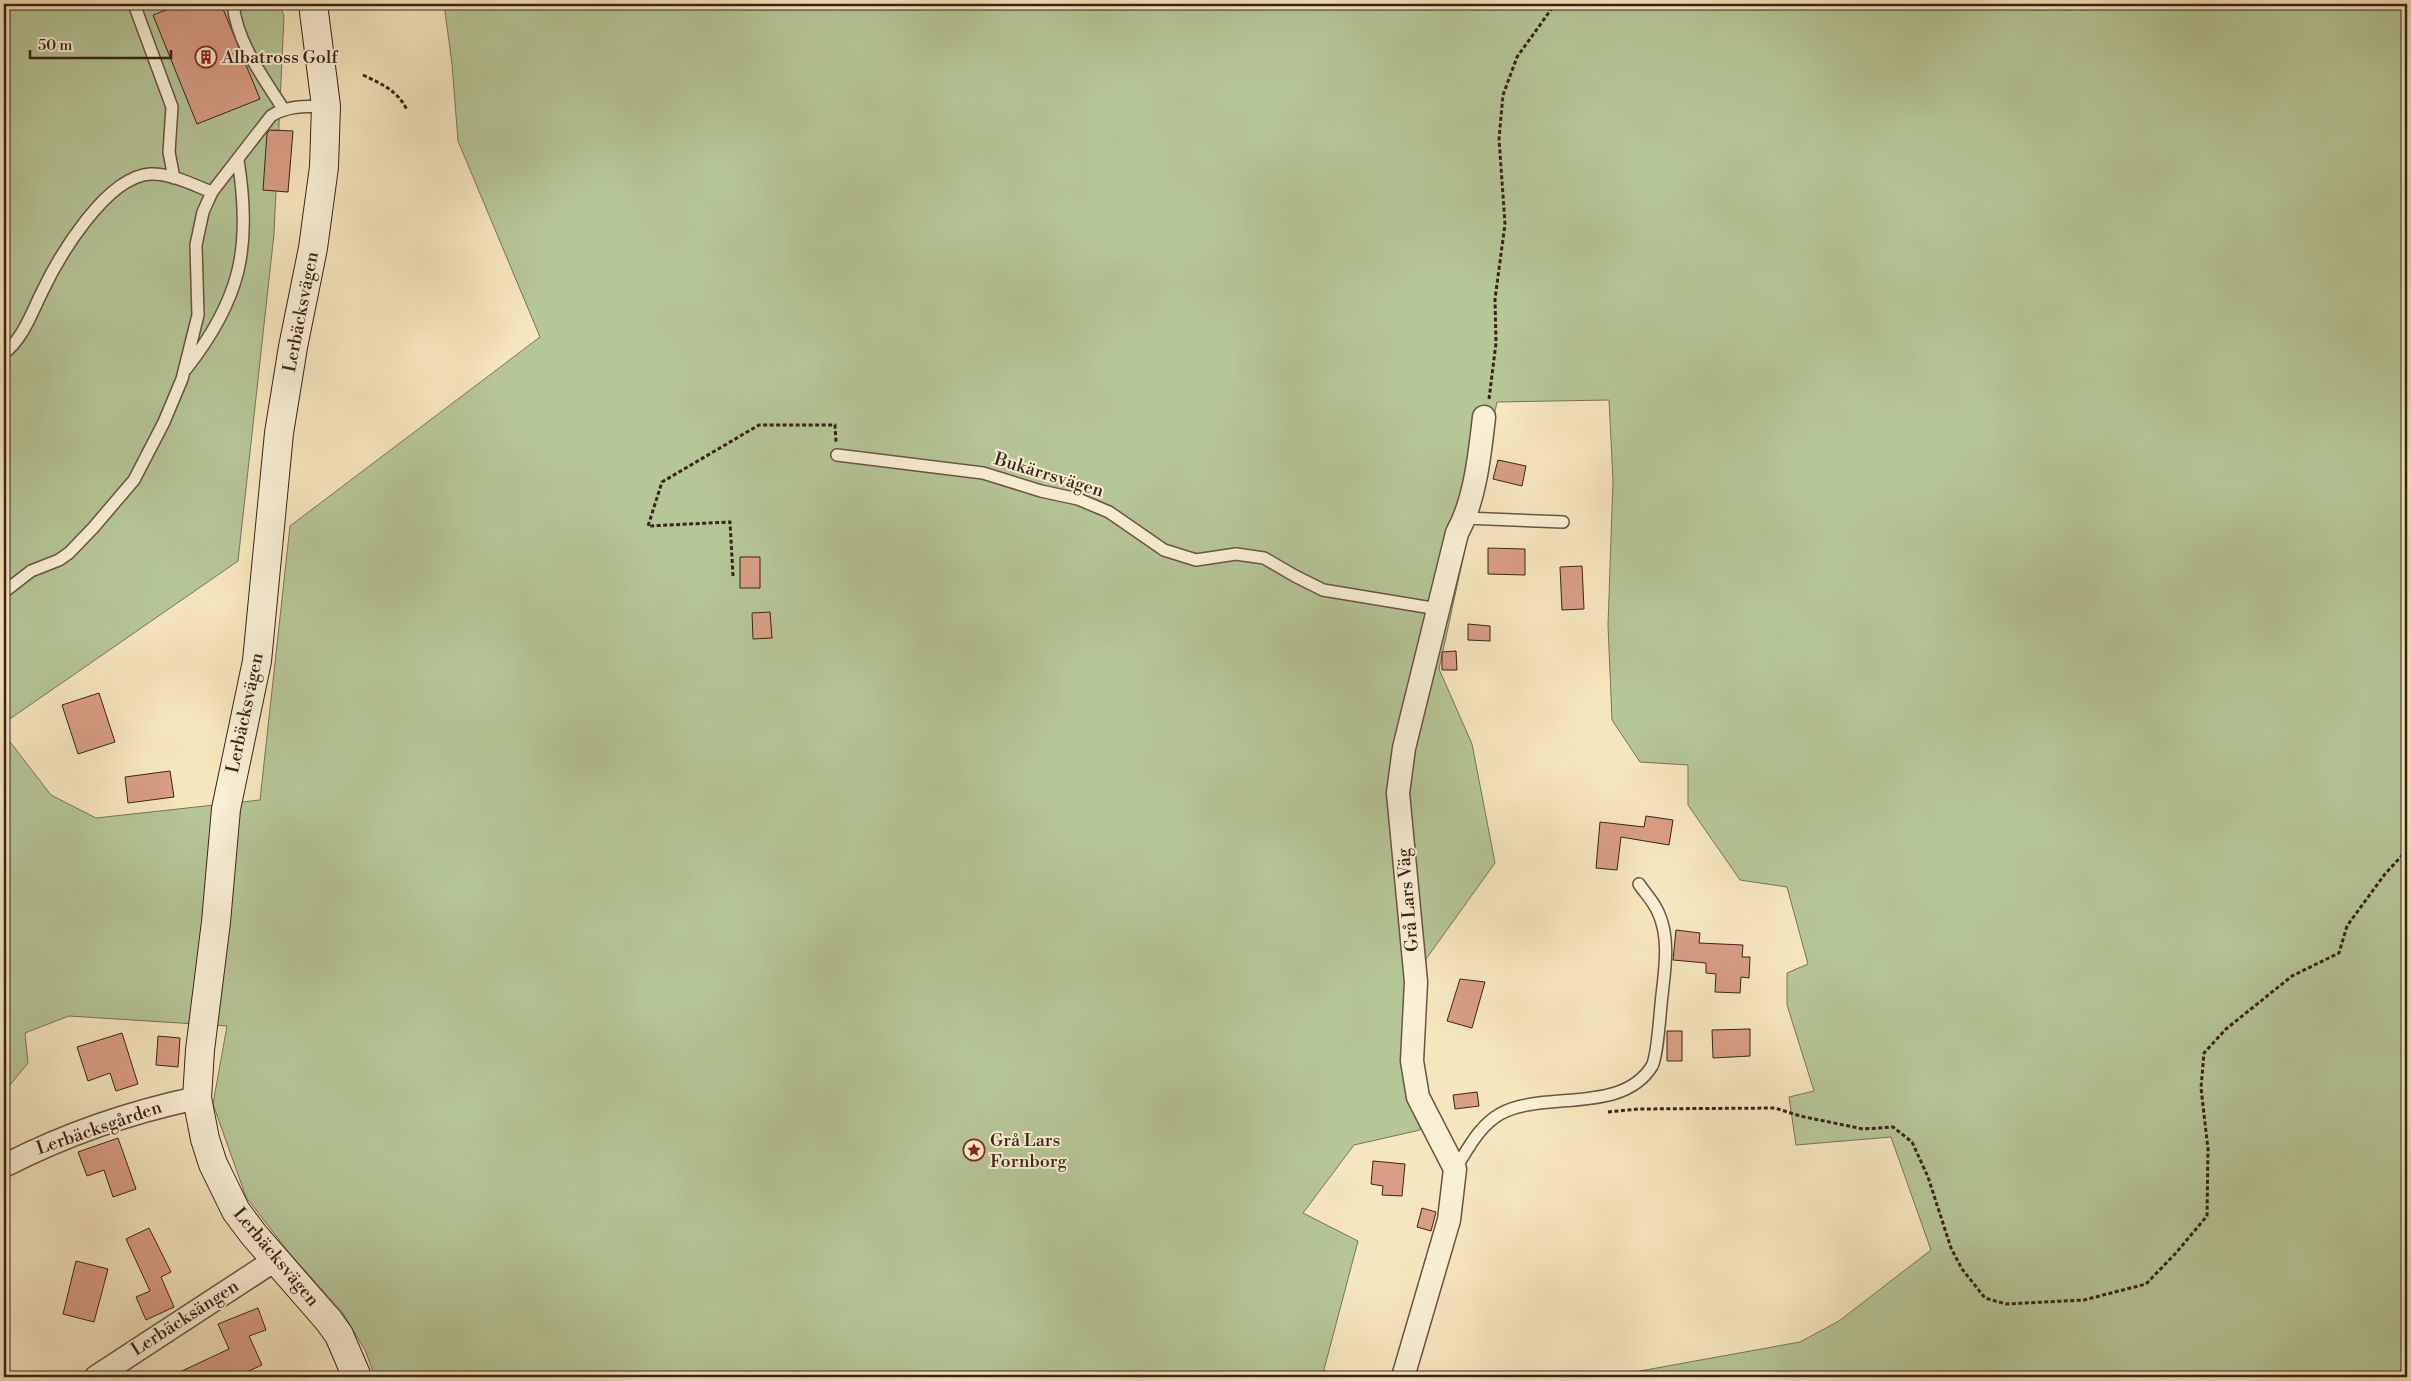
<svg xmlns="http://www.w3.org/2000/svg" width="2411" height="1381" viewBox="0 0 2411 1381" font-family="'Libre Bodoni',serif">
<rect width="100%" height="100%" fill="#f6e6be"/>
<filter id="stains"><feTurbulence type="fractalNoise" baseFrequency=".004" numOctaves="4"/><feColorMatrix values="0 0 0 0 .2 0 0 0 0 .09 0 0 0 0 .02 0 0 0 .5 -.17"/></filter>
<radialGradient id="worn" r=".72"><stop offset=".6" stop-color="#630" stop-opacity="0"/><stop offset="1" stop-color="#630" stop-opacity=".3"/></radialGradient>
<path fill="#b6c697" stroke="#787458" d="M 4,4 L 279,4 L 284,16 L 274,234 L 238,561 L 4,723 Z
M 444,4 L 2407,4 L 2407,1377 L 1607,1377 L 1800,1342 L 1839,1321 L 1931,1250 L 1891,1137 L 1796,1145 L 1789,1097 L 1814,1091 L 1787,1005 L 1787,973 L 1808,964 L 1787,887 L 1740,880 L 1688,805 L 1688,765 L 1640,762 L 1612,720 L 1608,625 L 1613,481 L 1609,400 L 1497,402 L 1439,669 L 1472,744 L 1495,863 L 1426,959 L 1419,1074 L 1420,1130 L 1354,1145 L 1303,1213 L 1358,1241 L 1322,1377 L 367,1377 L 374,1374 L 365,1350 L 342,1312 L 290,1254 L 246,1197 L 213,1104 L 227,1026 L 69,1016 L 25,1033 L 28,1063 L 10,1085 L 4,1087 L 4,734 L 51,795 L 96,818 L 260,800 L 290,526 L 540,337 L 458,141 L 452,64 Z"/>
<path fill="#d99e85" stroke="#3b2318" d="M 182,4 L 221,4 L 260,99 L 197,124 L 153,15 Z
M 270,130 L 293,131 L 288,192 L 263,190 L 267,133 Z
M 1498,460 L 1526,466 L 1522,486 L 1493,479 Z
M 1488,548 L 1525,549 L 1525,575 L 1488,574 Z
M 740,557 L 760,557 L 760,588 L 740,588 Z
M 1582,566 L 1584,609 L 1562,610 L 1560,567 Z
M 770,612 L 772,638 L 753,639 L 752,613 Z
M 1468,624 L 1490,626 L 1490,641 L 1468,640 Z
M 1456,651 L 1457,670 L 1442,670 L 1442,652 Z
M 99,693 L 115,742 L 78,754 L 62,705 Z
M 170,771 L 174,797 L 128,803 L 125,777 Z
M 1646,816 L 1673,820 L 1669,845 L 1621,837 L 1617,870 L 1596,868 L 1600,822 L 1644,827 Z
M 1676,930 L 1700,933 L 1699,943 L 1743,945 L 1742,957 L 1750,957 L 1749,978 L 1741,977 L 1740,993 L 1715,992 L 1716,974 L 1706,973 L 1706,963 L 1673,960 Z
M 1460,979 L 1485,982 L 1472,1028 L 1447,1021 Z
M 1750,1029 L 1750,1056 L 1713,1058 L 1712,1030 Z
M 1667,1031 L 1682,1031 L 1682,1061 L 1667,1061 Z
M 122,1033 L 138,1084 L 116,1091 L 110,1073 L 88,1081 L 77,1047 Z
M 158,1036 L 180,1038 L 178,1067 L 156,1065 Z
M 1477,1092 L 1479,1106 L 1455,1109 L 1453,1095 Z
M 118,1138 L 136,1189 L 113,1197 L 104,1170 L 87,1176 L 78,1152 Z
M 1373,1161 L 1405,1164 L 1402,1196 L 1382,1195 L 1383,1186 L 1371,1184 Z
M 1422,1208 L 1436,1212 L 1431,1231 L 1417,1227 Z
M 149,1228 L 171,1272 L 161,1277 L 174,1307 L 146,1320 L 136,1297 L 150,1291 L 126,1239 Z
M 76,1261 L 108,1269 L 94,1322 L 63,1314 Z
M 258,1308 L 266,1330 L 249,1336 L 262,1365 L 236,1377 L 169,1377 L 229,1349 L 218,1324 Z"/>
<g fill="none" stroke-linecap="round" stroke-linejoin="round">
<g stroke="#6a5442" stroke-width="14">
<path id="lane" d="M 134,4 L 172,107 L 169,152 L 174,178
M 233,4 C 237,43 263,77 284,110
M 4,353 C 23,339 32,312 42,292 C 59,256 106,177 150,174 C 171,173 193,185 212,192
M 186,369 C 241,299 252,247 238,160
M 837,455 L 983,473 L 1041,491 L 1078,499 L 1109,512 L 1164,550 L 1196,560 L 1236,554 L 1264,558 L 1295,576 L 1323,590 L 1438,609
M 1465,518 L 1563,522
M 4,592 L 31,571 L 59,560 L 69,553 L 93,528 L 134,480 L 164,422 L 182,379 L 198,315 L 196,245 L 203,212 L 212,192 L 271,116 C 287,105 307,107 326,106
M 1455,1169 C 1468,1149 1479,1126 1500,1114 C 1543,1090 1622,1115 1652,1066 C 1658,1055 1660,1010 1662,995 C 1665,969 1670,937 1658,912 C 1654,902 1645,893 1639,884"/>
</g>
<g stroke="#6a5442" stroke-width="25">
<path id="street" d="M 4,1166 C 64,1135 131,1112 197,1098
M 96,1377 L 275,1260
M 1403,1377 L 1449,1220 L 1455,1169 L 1418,1097 L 1412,1061 L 1416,982 L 1398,793 L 1404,748 L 1457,533 C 1475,501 1480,453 1484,417"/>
</g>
<g stroke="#3b2318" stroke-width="30">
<path id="secondary" d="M 313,4 L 326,106 L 324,167 L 313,248 L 293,347 L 279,433 L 257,661 L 226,809 L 216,922 L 200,1050 L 197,1098 L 205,1139 L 213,1164 L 236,1211 L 254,1235 L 329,1321 L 339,1335 L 357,1377"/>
</g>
<path stroke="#3b2318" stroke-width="3" stroke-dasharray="4 2.5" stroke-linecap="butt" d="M 363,75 C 382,84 398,91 407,110
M 1489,399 L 1496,343 L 1495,299 L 1505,224 L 1499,139 L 1503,95 L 1517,57 L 1555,4
M 733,576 L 730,522 L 648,526 L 662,482 L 759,425 L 835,425 L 836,442
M 1608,1112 L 1638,1109 L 1775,1108 L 1800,1116 L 1863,1129 L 1893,1127 L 1912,1142 L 1928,1177 L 1951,1248 L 1962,1269 L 1985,1298 L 2006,1304 L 2084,1300 L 2146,1284 L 2175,1254 L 2207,1216 L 2208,1149 L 2201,1088 L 2204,1053 L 2226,1029 L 2292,976 L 2339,953 L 2347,926 L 2385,874 L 2407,850
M 779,1377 L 785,1373 L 799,1377"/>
<use href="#lane" stroke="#f9efd5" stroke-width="11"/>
<use href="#street" stroke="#f9efd5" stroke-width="22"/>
<use href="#secondary" stroke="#f9efd5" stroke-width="28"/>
</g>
<defs>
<g id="building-ring" transform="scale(1.125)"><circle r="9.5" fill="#f9efd5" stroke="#8f2418" stroke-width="1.5"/><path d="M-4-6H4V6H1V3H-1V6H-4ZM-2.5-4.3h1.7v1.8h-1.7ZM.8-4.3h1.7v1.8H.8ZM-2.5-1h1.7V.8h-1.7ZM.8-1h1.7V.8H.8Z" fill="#8f2418"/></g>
<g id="sight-ring" transform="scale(1.125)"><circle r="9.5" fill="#f9efd5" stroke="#8f2418" stroke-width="1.5"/><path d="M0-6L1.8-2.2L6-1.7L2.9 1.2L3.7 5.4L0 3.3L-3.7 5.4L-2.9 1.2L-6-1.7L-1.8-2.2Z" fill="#8f2418"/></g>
</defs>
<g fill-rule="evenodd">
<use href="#building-ring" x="206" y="57"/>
<use href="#sight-ring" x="974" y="1150"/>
</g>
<g text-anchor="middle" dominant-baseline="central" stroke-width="4" stroke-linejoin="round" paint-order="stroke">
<g font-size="18" fill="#3b2318" stroke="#f9efd5" text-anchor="start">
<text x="222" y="57">Albatross Golf</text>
<text x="990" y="1140">Grå Lars<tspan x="990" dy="21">Fornborg</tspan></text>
</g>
<g font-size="18" fill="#3b2318" stroke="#f9efd5">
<text transform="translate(301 312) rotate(-79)">Lerbäcksvägen</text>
<text transform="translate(1049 475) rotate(17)">Bukärrsvägen</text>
<text transform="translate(245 713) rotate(-78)">Lerbäcksvägen</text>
<text transform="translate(1408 900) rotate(-95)">Grå Lars Väg</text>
<text transform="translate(99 1128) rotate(-19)">Lerbäcksgården</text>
<text transform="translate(276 1257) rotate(50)">Lerbäcksvägen</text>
<text transform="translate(185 1318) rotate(-33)">Lerbäcksängen</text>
</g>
</g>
<rect width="2411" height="1381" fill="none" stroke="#f6e6be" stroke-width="20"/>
<rect x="5" y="5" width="2401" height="1371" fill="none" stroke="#3b2318" stroke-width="2.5"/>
<rect x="10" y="10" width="2391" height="1361" fill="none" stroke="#3b2318"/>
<path d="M30 50v8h141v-8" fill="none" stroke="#3b2318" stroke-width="2.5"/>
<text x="38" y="50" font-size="15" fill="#3b2318" stroke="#f9efd5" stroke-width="4" paint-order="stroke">50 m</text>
<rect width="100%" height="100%" filter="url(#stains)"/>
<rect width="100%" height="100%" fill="url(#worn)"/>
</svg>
